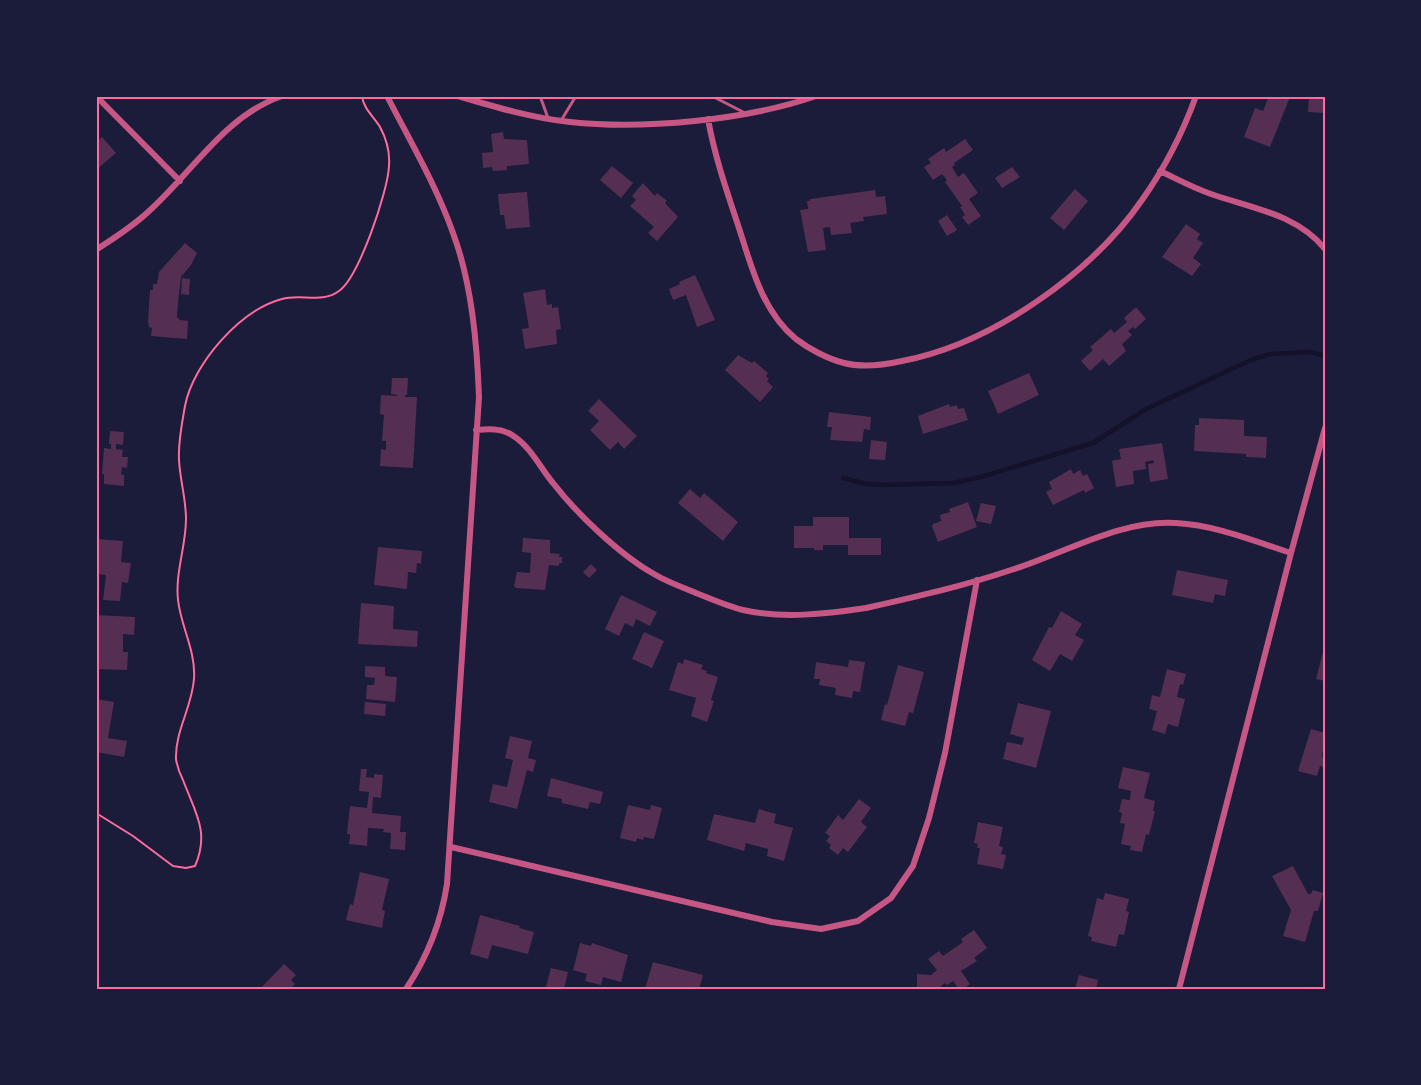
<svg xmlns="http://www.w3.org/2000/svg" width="1421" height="1085" viewBox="0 0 1421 1085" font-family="'Fira Sans',sans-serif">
<rect width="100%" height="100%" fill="#1b1b3a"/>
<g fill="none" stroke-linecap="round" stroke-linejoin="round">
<path stroke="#12122b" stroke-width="4.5" d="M 843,478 L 866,484 L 884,485 L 953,483 L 981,477 L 1093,443 L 1146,409 L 1251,360 L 1270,354 L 1310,352 L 1325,356"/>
</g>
<path fill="#542f53" d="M 1269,96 L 1290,97 L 1270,147 L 1244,137 L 1255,108 L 1263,111 Z
M 1309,96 L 1325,96 L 1325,113 L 1308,112 Z
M 503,132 L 504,139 L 527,140 L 529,164 L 507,166 L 507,170 L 493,171 L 492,167 L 483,168 L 482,153 L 493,152 L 491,134 Z
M 102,137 L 116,153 L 96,170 L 96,142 Z
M 965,139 L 973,150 L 954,163 L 955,165 L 952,167 L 958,177 L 964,173 L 978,193 L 969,199 L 981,216 L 968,225 L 962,217 L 965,215 L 960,207 L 962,206 L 945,182 L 947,180 L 942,174 L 933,180 L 924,167 L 931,163 L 928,159 L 944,148 L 946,152 Z
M 612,166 L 633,183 L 621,198 L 600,180 Z
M 1012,167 L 1020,177 L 1002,188 L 995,178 Z
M 643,183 L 655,196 L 657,193 L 667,201 L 665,203 L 678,217 L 657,241 L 648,233 L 654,227 L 630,206 L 636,200 L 632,196 Z
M 1075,189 L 1088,201 L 1064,230 L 1050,218 Z
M 875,190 L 876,197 L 885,196 L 887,214 L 863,217 L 864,221 L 850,223 L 852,233 L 831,235 L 830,227 L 823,228 L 826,250 L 808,252 L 800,210 L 808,209 L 807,201 L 810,201 L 810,199 Z
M 527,192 L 530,227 L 506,229 L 504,215 L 500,215 L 498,194 Z
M 947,215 L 957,230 L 947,236 L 938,221 Z
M 1186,224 L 1200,234 L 1197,239 L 1203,243 L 1193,258 L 1201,264 L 1192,276 L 1162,257 Z
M 185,243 L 197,253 L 191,265 L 181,277 L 178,302 L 177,317 L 180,320 L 188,321 L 187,339 L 151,336 L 152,328 L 149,327 L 148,321 L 150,290 L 153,290 L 153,284 L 157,284 L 159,272 Z
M 695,275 L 715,320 L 697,327 L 686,295 L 673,300 L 669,289 L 680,284 L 679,282 Z
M 182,278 L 190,279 L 189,295 L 181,294 Z
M 545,289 L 547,305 L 552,304 L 552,308 L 558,307 L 561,329 L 556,330 L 557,344 L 525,349 L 522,329 L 529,328 L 523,293 Z
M 1136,307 L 1146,319 L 1135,329 L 1133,327 L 1128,331 L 1132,335 L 1122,344 L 1126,351 L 1109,366 L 1103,359 L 1090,371 L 1081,361 L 1093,350 L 1090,347 L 1111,329 L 1114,333 L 1127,322 L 1124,318 Z
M 738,355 L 752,363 L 754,361 L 768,373 L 766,376 L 769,379 L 767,381 L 773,387 L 760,402 L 725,370 Z
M 1029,373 L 1039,395 L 998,414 L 988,391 Z
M 392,378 L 408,378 L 407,395 L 405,395 L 405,397 L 417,397 L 413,468 L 380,466 L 381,449 L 386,450 L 386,441 L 382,441 L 384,415 L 380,414 L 381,395 L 397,396 L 397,395 L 391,394 Z
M 599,399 L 637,436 L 624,449 L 618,442 L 610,450 L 590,430 L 599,421 L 588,411 Z
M 949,404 L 950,407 L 957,405 L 958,409 L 964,408 L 968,420 L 923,434 L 918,416 Z
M 829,412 L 871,417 L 870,430 L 864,429 L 862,442 L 830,440 L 832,427 L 827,427 Z
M 1199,418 L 1244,420 L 1244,436 L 1267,437 L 1266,458 L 1246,457 L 1246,454 L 1194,451 L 1195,425 L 1199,425 Z
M 110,431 L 124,432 L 123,445 L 116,444 L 116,449 L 123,450 L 122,457 L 128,457 L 127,468 L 122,467 L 121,474 L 124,475 L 124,486 L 104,484 L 104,474 L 102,474 L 104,448 L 111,449 L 111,444 L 109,444 Z
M 871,440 L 887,442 L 885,460 L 869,459 Z
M 1162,443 L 1168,479 L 1150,482 L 1148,464 L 1154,463 L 1153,460 L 1145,462 L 1146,469 L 1133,471 L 1134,484 L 1116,487 L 1112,461 L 1121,459 L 1119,449 Z
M 1071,469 L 1073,474 L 1080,470 L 1083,476 L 1087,474 L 1094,488 L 1085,493 L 1084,490 L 1053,505 L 1046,492 L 1052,489 L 1049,482 Z
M 690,489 L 700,498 L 704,493 L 738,522 L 723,541 L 678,503 Z
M 968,502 L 977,527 L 938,542 L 932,526 L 933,524 L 941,521 L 940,515 L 950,512 L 949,509 Z
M 981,503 L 996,506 L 991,524 L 976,521 Z
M 813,517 L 849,517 L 849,538 L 881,538 L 881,555 L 848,555 L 848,545 L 823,545 L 823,550 L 814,550 L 814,548 L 794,548 L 794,526 L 813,526 Z
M 523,538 L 550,540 L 550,553 L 560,554 L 559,557 L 562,557 L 562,563 L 559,563 L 559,566 L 549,565 L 545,590 L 516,588 L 514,586 L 517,572 L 530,573 L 531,553 L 522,552 Z
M 96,539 L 123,541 L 121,562 L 131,563 L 128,583 L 122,582 L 120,601 L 103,600 L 106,575 L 96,574 Z
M 378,547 L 422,551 L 421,564 L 417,563 L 416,573 L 408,572 L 407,589 L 374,585 Z
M 591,564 L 597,570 L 589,578 L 583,572 Z
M 1177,570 L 1228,580 L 1225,596 L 1215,594 L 1213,603 L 1172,595 Z
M 621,595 L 657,612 L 650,626 L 636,619 L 633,627 L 625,623 L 619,636 L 605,629 Z
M 361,603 L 394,606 L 393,629 L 418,631 L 417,647 L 358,644 Z
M 1061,611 L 1082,624 L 1075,635 L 1084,640 L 1072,661 L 1060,654 L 1050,671 L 1032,660 L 1049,627 L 1052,628 Z
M 96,615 L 135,617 L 134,635 L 123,634 L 123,652 L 128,652 L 127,670 L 96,669 Z
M 644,632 L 664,641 L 652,668 L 632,659 Z
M 1324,648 L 1325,649 L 1325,681 L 1316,679 Z
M 684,659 L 703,665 L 701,669 L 707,671 L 706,673 L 718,677 L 711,700 L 714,701 L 707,722 L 691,716 L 696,698 L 669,690 L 678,662 L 683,664 Z
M 849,660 L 865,662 L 860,692 L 853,691 L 852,698 L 835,695 L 836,688 L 819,685 L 820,679 L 814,679 L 816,662 L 848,667 Z
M 898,665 L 924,672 L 913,713 L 909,712 L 905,726 L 881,720 L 885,704 L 887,705 Z
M 365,666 L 385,667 L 385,676 L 397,677 L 395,702 L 366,699 L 367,685 L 374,685 L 375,678 L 365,677 Z
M 1167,669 L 1186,674 L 1183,685 L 1180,684 L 1177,697 L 1185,699 L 1178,727 L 1168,724 L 1165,734 L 1152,730 L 1157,711 L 1149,709 L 1152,695 L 1160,697 Z
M 96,699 L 114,702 L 108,738 L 127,741 L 124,757 L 96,752 Z
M 365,702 L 386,704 L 385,716 L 364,714 Z
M 1018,703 L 1051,711 L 1036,768 L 1003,759 L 1007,742 L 1022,745 L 1024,738 L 1010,734 Z
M 1311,729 L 1325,733 L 1322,757 L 1325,757 L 1325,765 L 1324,767 L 1320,766 L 1317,776 L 1298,771 Z
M 510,736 L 532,741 L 528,758 L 536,760 L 533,772 L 527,770 L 517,809 L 489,802 L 493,784 L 507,787 L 513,760 L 505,758 Z
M 1123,767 L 1150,773 L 1144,798 L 1155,801 L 1153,811 L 1155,811 L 1149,835 L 1146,834 L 1142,852 L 1130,850 L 1131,846 L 1121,844 L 1125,824 L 1120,823 L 1122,813 L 1119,812 L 1122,799 L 1130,800 L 1131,791 L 1118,788 Z
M 361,769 L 367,769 L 366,777 L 374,778 L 374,774 L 383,775 L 381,798 L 373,797 L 372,813 L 401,816 L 400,832 L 406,832 L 405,850 L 390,849 L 391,833 L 383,832 L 384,829 L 368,828 L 367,846 L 349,844 L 350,834 L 347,834 L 350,806 L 367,808 L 369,792 L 359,791 Z
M 551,778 L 603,792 L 600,804 L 590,802 L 588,809 L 562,803 L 562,799 L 547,796 Z
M 859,799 L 871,808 L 861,822 L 867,827 L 848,852 L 843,848 L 838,855 L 829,848 L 831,845 L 826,841 L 830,836 L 825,833 L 838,815 L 843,820 Z
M 628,805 L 650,810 L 651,805 L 662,808 L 654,839 L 644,837 L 643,840 L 637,838 L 636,842 L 620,838 Z
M 759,809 L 776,814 L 774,823 L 793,828 L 784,861 L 767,856 L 768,849 L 746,843 L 744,851 L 707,840 L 714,814 L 755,823 Z
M 978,822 L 1003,827 L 999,846 L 1003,847 L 1001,854 L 1006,855 L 1003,869 L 977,864 L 980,848 L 977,848 L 978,844 L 974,843 Z
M 1293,866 L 1308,894 L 1311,894 L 1313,890 L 1323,893 L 1318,911 L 1314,911 L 1305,942 L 1283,936 L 1291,910 L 1272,876 Z
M 360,872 L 389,879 L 382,910 L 385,911 L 382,928 L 346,920 L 350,904 L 353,905 Z
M 1105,893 L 1129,899 L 1126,911 L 1129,912 L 1124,935 L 1119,934 L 1116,947 L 1091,941 L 1092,937 L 1088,936 L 1097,898 L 1103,900 Z
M 480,915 L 520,926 L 519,928 L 534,932 L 528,954 L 492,945 L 488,959 L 470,954 Z
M 974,930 L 987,948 L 974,958 L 977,961 L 961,971 L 970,984 L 963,989 L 959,989 L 953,981 L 947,985 L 945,983 L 941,986 L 941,989 L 917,989 L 917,974 L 931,975 L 937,970 L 928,959 L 939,951 L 943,956 L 963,942 L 961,939 Z
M 580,943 L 591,946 L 592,943 L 628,955 L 621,982 L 603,977 L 601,985 L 585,981 L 587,974 L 573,970 Z
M 653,962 L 703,975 L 699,989 L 645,989 Z
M 284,964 L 296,975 L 291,980 L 295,984 L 290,989 L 260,989 Z
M 551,968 L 568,972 L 564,989 L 546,987 Z
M 1079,975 L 1098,980 L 1096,989 L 1075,989 Z"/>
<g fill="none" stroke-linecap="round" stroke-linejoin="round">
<path stroke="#ff6b9d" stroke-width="2" d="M 96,813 L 133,836 L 173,866 L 186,868 L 195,866 C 210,832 195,812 183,780 C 180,774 177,766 176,759 C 175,731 192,707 194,679 C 196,651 181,627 178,600 C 175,573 186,546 186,519 C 186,499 180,480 179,460 C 178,442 182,423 185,406 C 193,364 240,310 282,299 C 300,293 322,304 339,291 C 359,277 388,191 389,166 C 390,153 386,138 380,127 C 374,117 363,108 362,96"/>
<path stroke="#c65784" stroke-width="3" d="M 540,96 L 548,118
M 712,96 L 745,113
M 562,119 L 576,96"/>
<path stroke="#c65784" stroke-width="6" d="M 96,96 L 180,181
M 387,96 C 410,141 436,185 453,233 C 472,284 477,344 479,397 L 447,884 C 441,923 428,956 406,989
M 458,96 C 495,107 532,118 570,122 C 643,130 747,120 816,96
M 708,119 C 714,153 725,186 736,219 C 750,260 760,310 796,339 C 809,349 828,359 844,363 C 863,368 884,365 902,361 C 991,344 1091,274 1142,200 C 1164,169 1183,132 1196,96
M 1160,171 C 1177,179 1193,188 1211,194 C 1251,208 1297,214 1325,249
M 96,250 C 114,238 132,227 148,212 C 192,173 224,116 282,96
M 476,430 C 488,429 501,428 512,435 C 531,447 539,466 553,483 C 577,514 620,555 654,574 C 667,582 682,587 696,593 C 711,599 727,606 743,610 C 783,619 826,614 866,608 C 915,597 964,586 1011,570 C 1063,554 1121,519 1176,523 C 1215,525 1254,541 1291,553
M 451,847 L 772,922 L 821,929 L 858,921 L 891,898 L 913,866 L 929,818 L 945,753 L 977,580
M 1179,989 L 1291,553 L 1325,428"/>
</g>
<rect width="1421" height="1085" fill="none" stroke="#1b1b3a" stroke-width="195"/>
<rect x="98" y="98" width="1226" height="890" fill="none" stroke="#ff6b9d" stroke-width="2"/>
</svg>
